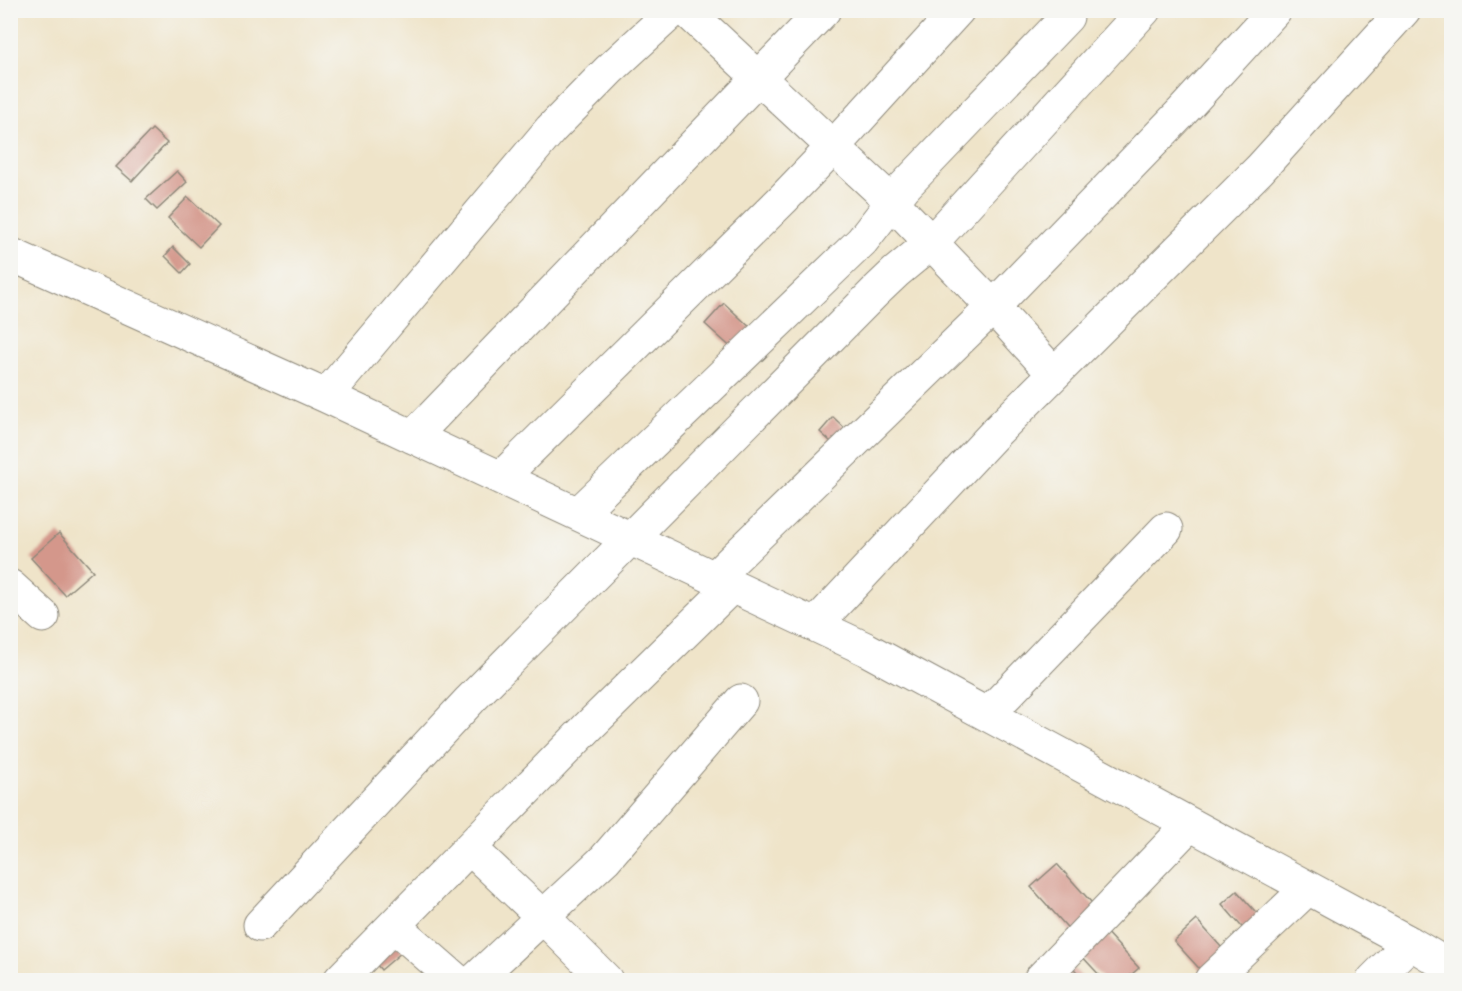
<svg xmlns="http://www.w3.org/2000/svg" width="1462" height="991" viewBox="0 0 1462 991" font-family="Itim,sans-serif">
<rect width="100%" height="100%" fill="#f6f6f2"/>
<filter id="ink" filterUnits="userSpaceOnUse"><feTurbulence type="fractalNoise" baseFrequency=".0167" numOctaves="2"/><feDisplacementMap in="SourceGraphic" scale="12" xChannelSelector="R" yChannelSelector="G"/><feConvolveMatrix kernelMatrix="1 2 1 2 8 2 1 2 1" color-interpolation-filters="sRGB"/></filter>
<filter id="wash" filterUnits="userSpaceOnUse"><feTurbulence type="fractalNoise" baseFrequency=".008" numOctaves="4" result="noise"/><feDisplacementMap in="SourceGraphic" scale="24" xChannelSelector="R" yChannelSelector="G"/><feGaussianBlur stdDeviation="1.35" result="paint"/><feColorMatrix in="noise" values="0 0 0 0 0 0 0 0 0 0 0 0 0 0 0 0 0 1.4 0 .05"/><feComposite in="paint" operator="in"/></filter>
<g filter="url(#wash)">
<rect width="100%" height="100%" fill="#efe4c9"/>
<g id="blocks">
<path fill="#d4978b" d="M 152,129 L 167,143 L 132,181 L 116,167 Z
M 177,171 L 187,182 L 157,210 L 146,199 Z
M 188,197 L 219,226 L 199,247 L 168,218 Z
M 173,247 L 190,264 L 182,273 L 165,256 Z
M 724,303 L 755,332 L 736,352 L 705,324 Z
M 833,417 L 854,437 L 841,451 L 820,432 Z
M 59,533 L 93,571 L 65,595 L 31,558 Z
M 1057,864 L 1100,912 L 1074,935 L 1031,887 Z
M 1237,891 L 1262,919 L 1247,933 L 1222,904 Z
M 1197,920 L 1230,957 L 1207,977 L 1174,941 Z
M 1104,930 L 1139,968 L 1125,980 L 1104,980 L 1079,953 Z
M 393,941 L 402,952 L 381,970 L 372,959 Z
M 1071,966 L 1085,980 L 1054,980 Z"/>
</g>
</g>
<g filter="url(#ink)">
<use href="#blocks" fill-opacity="0" stroke="#8d887a" stroke-width="1.5"/>
<g fill="none" stroke-linecap="round" stroke-linejoin="round">
<g stroke="#8d887a" stroke-width="35">
<path id="minor" d="M 686,10 L 892,202 L 993,307 L 1054,374
M 10,254 L 326,396 L 866,649 L 1410,943 L 1452,968
M 326,396 L 551,129 L 609,70 L 674,10
M 413,437 L 824,10
M 501,478 L 783,199 L 833,147 L 958,10
M 578,514 L 862,241 L 904,187 L 1067,17
M 714,578 L 993,307 L 1181,113 L 1275,10
M 10,586 L 43,616
M 815,625 L 998,430 L 1260,169 L 1404,10
M 988,714 L 1166,529
M 470,848 L 543,917 L 606,980
M 260,925 L 470,700 L 876,291 L 896,272 L 931,243 L 1144,10
M 394,926 L 456,980
M 340,980 L 588,727 L 732,586
M 475,980 L 605,859 L 741,701
M 1040,980 L 1190,824
M 1211,980 L 1308,888
M 1373,980 L 1410,943"/>
</g>
<use href="#minor" stroke="#fff" stroke-width="33"/>
</g>
</g>
<rect width="1462" height="991" fill="none" stroke="#f6f6f2" stroke-width="36"/>
</svg>
